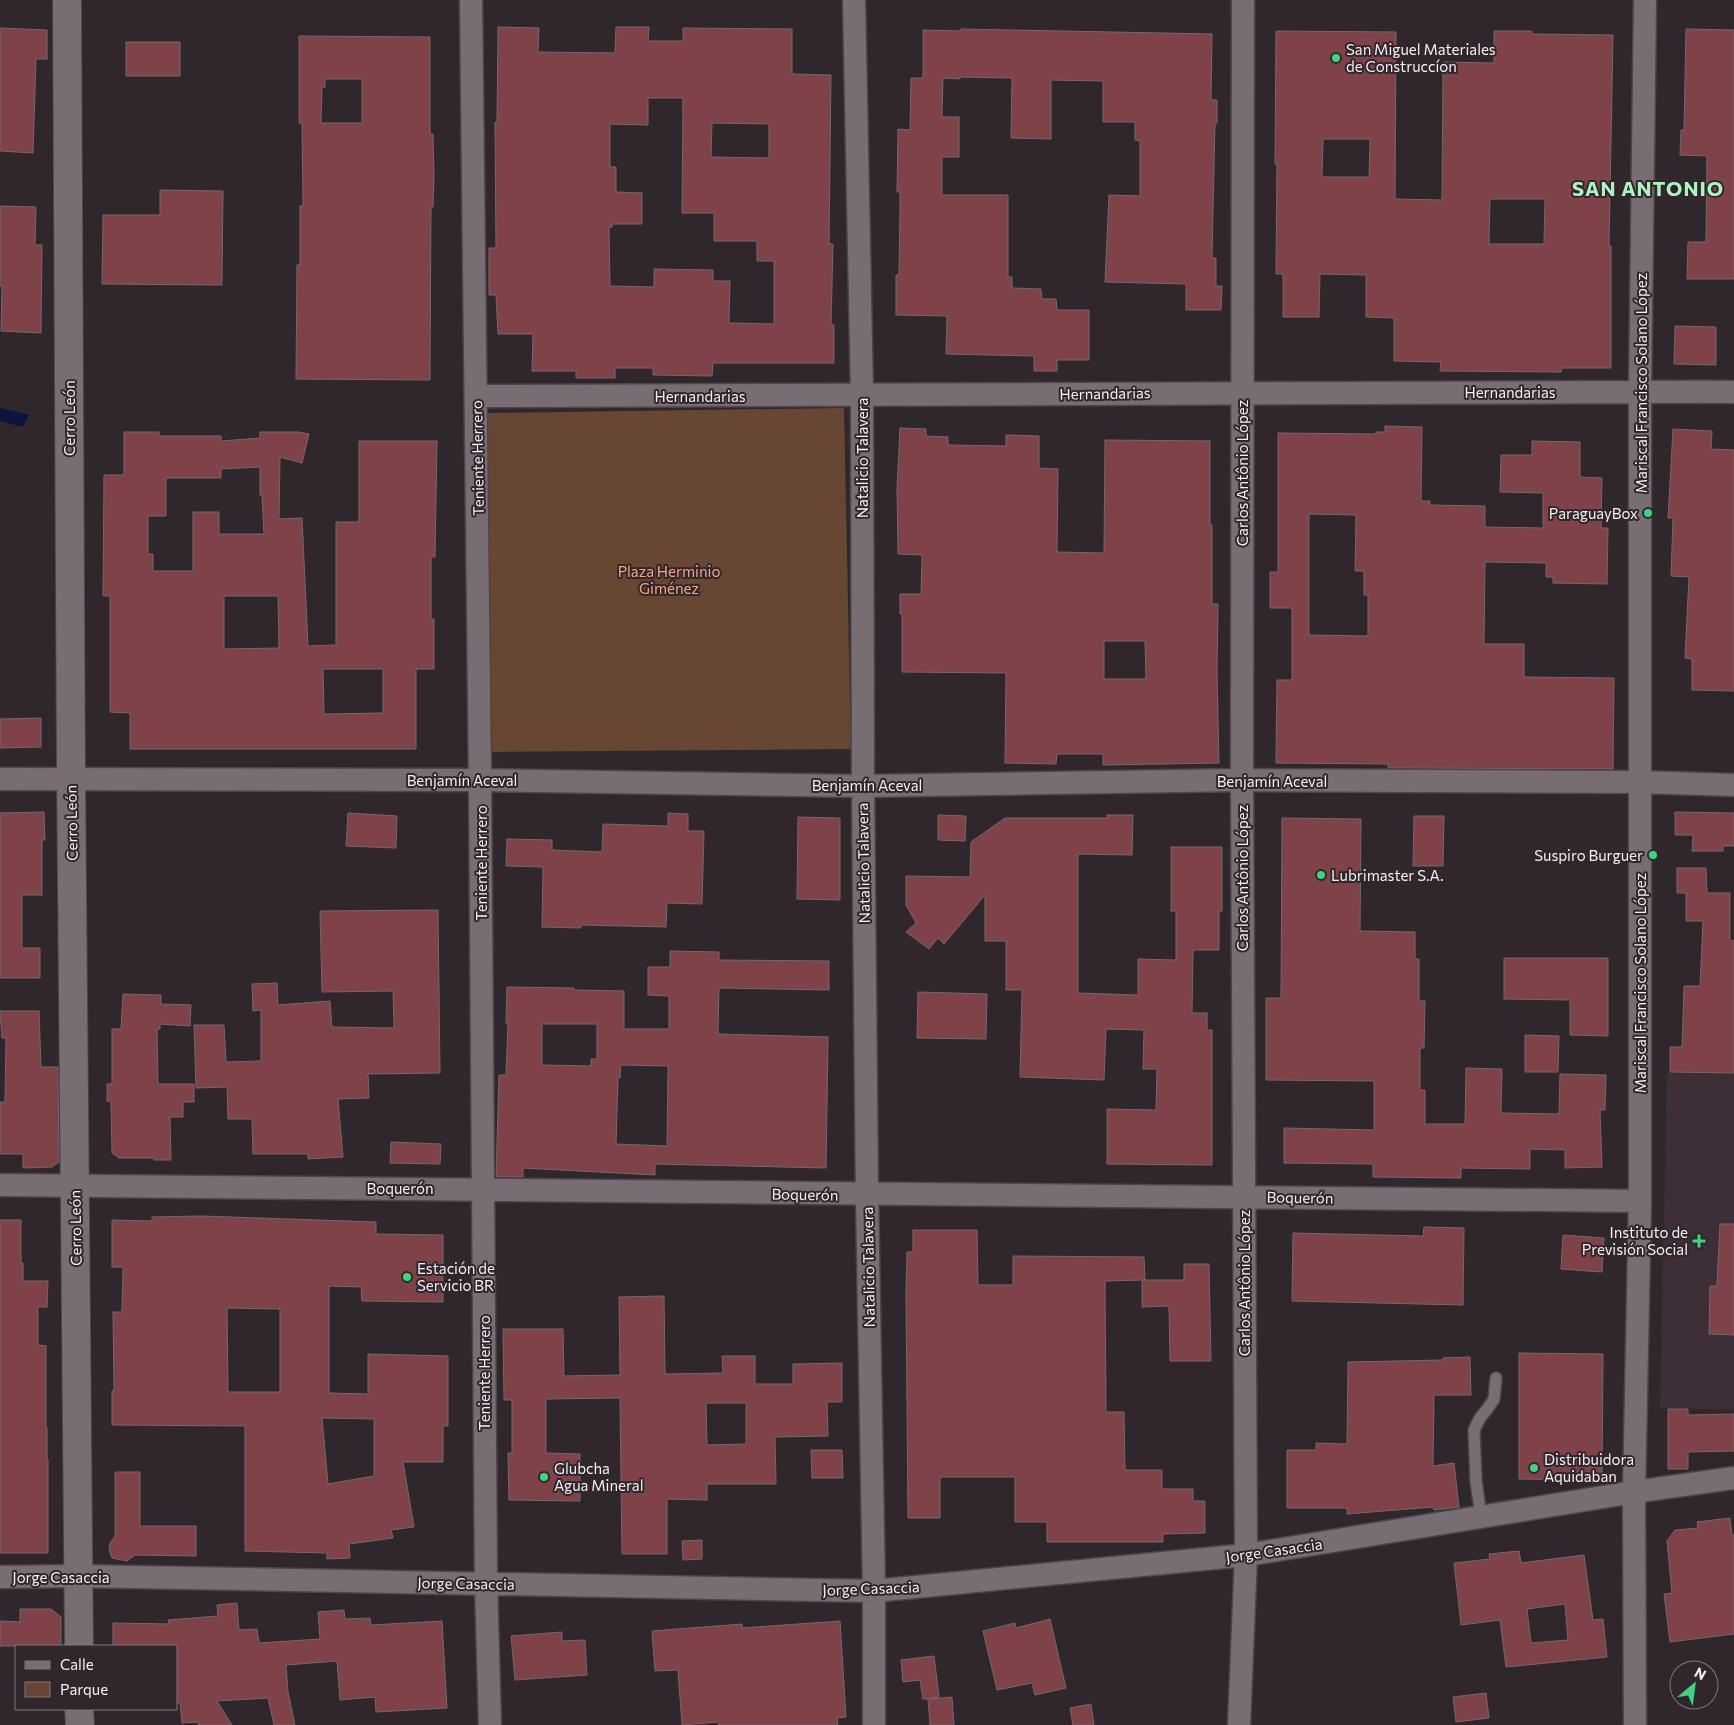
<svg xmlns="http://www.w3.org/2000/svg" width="1734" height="1725" viewBox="0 0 1734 1725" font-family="Commissioner,sans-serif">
<rect width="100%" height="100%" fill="#30272d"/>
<path fill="#3d2e38" d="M 1667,1072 L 1734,1074 L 1734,1410 L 1660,1408 Z"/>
<path fill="#674634" d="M 844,408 L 851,749 L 490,752 L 487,413 Z"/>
<path fill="#0b133e" d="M 0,408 L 29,415 L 23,427 L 0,421 Z"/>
<path fill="#7e4248" stroke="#766869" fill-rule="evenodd" d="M 498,27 L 539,28 L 538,52 L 615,53 L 616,27 L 649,27 L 648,41 L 683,41 L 683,28 L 792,29 L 792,74 L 831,75 L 829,244 L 833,244 L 831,325 L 834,325 L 834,363 L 713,363 L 712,376 L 653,375 L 653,368 L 615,368 L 615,378 L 576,378 L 576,371 L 532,371 L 533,334 L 498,334 L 496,295 L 489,295 L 489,248 L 496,248 L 495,122 L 497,122 ZM 648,98 L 683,98 L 682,213 L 714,213 L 714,241 L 757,241 L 757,261 L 774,261 L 774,324 L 729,323 L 730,281 L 713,281 L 713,270 L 654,269 L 654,287 L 610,286 L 609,227 L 612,227 L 612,224 L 642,224 L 642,193 L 616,192 L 616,167 L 610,167 L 610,124 L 648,125 ZM 712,123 L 769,124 L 769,158 L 711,157 Z
M 0,28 L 47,30 L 47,59 L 36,59 L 33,153 L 0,151 Z
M 961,29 L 1212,34 L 1211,100 L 1217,100 L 1217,123 L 1215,123 L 1212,258 L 1216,258 L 1216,286 L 1222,286 L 1221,310 L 1186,310 L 1186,284 L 1105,282 L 1109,195 L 1140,196 L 1140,141 L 1135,140 L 1135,122 L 1103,122 L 1103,81 L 1051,80 L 1051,139 L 1011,138 L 1012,78 L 960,77 L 960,79 L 943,78 L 942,117 L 959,117 L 959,157 L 942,157 L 942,195 L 1008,195 L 1008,277 L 1012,277 L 1012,288 L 1041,289 L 1042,299 L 1056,299 L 1057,310 L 1089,310 L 1089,360 L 1057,360 L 1057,371 L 1034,371 L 1034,356 L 946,354 L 947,316 L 896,315 L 896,275 L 899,275 L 900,210 L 900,192 L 897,192 L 898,129 L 910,130 L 911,78 L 923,78 L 923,30 L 961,31 Z
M 1686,29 L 1734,30 L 1734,279 L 1687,279 L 1688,242 L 1706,242 L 1707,156 L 1680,155 L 1681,130 L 1684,130 Z
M 1276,31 L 1396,32 L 1395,199 L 1442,200 L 1443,62 L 1494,63 L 1494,31 L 1532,31 L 1532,34 L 1613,35 L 1609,246 L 1611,246 L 1611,368 L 1562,368 L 1561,372 L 1440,371 L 1441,362 L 1394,361 L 1394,318 L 1366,317 L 1366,275 L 1320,274 L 1319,317 L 1283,317 L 1283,274 L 1276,274 L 1277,164 L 1275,164 ZM 1323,139 L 1370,139 L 1369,177 L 1322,177 ZM 1490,199 L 1545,199 L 1544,244 L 1489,244 Z
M 299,36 L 430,37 L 430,134 L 433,134 L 434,174 L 433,207 L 431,207 L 430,380 L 296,379 L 297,265 L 300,265 L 300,206 L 303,206 L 302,123 L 299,123 ZM 325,79 L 362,79 L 362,123 L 321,123 L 322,87 L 325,87 Z
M 126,42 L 180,42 L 180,76 L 126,76 Z
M 160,190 L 223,191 L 222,285 L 102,284 L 103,215 L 160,215 Z
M 0,206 L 36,207 L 35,245 L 42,245 L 41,333 L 1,331 L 2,286 L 0,286 Z
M 1675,326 L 1716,327 L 1716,365 L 1674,364 Z
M 1385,426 L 1422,427 L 1421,501 L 1430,501 L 1430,505 L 1485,506 L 1485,527 L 1543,528 L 1543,493 L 1500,492 L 1501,455 L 1532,455 L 1532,441 L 1580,442 L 1580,477 L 1602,478 L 1601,528 L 1608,528 L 1607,584 L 1553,583 L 1553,577 L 1546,577 L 1546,563 L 1485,562 L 1484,644 L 1524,644 L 1524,677 L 1614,678 L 1613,769 L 1388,768 L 1388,764 L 1276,763 L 1277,680 L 1292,680 L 1292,608 L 1270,608 L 1270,572 L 1278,572 L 1278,433 L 1376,434 L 1376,432 L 1385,432 ZM 1309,514 L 1356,515 L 1355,571 L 1364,571 L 1364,595 L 1368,595 L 1368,636 L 1309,635 Z
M 900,428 L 926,429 L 926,436 L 948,437 L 948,445 L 1006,446 L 1006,435 L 1039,436 L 1039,468 L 1058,469 L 1057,552 L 1104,553 L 1105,440 L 1210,441 L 1210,525 L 1212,525 L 1212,604 L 1218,604 L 1217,674 L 1219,763 L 1103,765 L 1103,754 L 1057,754 L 1056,764 L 1005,763 L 1006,673 L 902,672 L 902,614 L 900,614 L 900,594 L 921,594 L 922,555 L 898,554 L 897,489 ZM 1104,641 L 1145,641 L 1146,679 L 1104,679 Z
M 1673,429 L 1712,431 L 1711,449 L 1734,450 L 1734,691 L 1692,690 L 1692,659 L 1685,658 L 1689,577 L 1671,576 L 1673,518 L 1668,518 Z
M 124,432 L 159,432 L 159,436 L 221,436 L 221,441 L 260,438 L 260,432 L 299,432 L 309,434 L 302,463 L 280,457 L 279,519 L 302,518 L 308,646 L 336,645 L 336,522 L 359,522 L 359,441 L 437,441 L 435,557 L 431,557 L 431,619 L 434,619 L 434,669 L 416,669 L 416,749 L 130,749 L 130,713 L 110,712 L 110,596 L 103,596 L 104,475 L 124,475 ZM 260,467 L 260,495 L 262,495 L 264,534 L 219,534 L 219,512 L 193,512 L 193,571 L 153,571 L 153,554 L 148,554 L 148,516 L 166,516 L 166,478 L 221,478 L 221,469 ZM 224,596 L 278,596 L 279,648 L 224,649 ZM 323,669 L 383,669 L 383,713 L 324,714 Z
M 41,718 L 41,747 L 0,748 L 0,719 Z
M 44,812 L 45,840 L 42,840 L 42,895 L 22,895 L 22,948 L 40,948 L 40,978 L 0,978 L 0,813 Z
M 1675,812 L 1734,813 L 1734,846 L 1723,846 L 1723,851 L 1692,851 L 1693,835 L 1675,835 Z
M 348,813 L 397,816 L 396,848 L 346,846 Z
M 668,813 L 688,814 L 688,831 L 704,831 L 702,904 L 667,903 L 666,927 L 581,925 L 581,928 L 542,927 L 543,867 L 506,866 L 507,839 L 552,840 L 552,850 L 602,852 L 603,824 L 668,826 Z
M 938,815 L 966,816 L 965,841 L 938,840 Z
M 1107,815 L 1133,815 L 1132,855 L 1078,854 L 1078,993 L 1138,995 L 1138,959 L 1176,960 L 1176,911 L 1171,911 L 1171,847 L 1222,847 L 1222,911 L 1219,911 L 1219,950 L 1193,950 L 1192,1013 L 1207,1013 L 1207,1030 L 1212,1030 L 1212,1165 L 1107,1164 L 1107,1109 L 1156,1110 L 1157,1069 L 1143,1069 L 1144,1030 L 1106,1029 L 1104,1080 L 1020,1077 L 1022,990 L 1006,990 L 1006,941 L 985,941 L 985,895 L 944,944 L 938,938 L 929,949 L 906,932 L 916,923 L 906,905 L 906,876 L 970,877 L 971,842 L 1005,818 L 1107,818 Z
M 1414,816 L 1444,816 L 1443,866 L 1413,866 Z
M 798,817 L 840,818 L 840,900 L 797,899 Z
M 1282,818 L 1361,819 L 1360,931 L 1415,932 L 1415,959 L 1419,959 L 1419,1001 L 1425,1001 L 1424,1048 L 1420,1048 L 1420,1090 L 1425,1090 L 1425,1124 L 1465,1124 L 1466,1068 L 1502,1069 L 1501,1113 L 1559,1114 L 1560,1074 L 1606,1075 L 1605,1110 L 1600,1110 L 1602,1167 L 1565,1168 L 1565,1150 L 1530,1149 L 1530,1169 L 1461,1168 L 1461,1178 L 1373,1177 L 1373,1164 L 1284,1163 L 1284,1128 L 1374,1130 L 1374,1081 L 1266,1080 L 1266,998 L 1281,998 Z
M 1677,868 L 1706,868 L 1707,893 L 1730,893 L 1730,940 L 1734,941 L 1734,1073 L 1670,1072 L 1670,1047 L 1682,1047 L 1684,986 L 1700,986 L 1703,921 L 1686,921 L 1686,893 L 1677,893 Z
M 438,910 L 440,1073 L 368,1074 L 369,1098 L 338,1099 L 343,1157 L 308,1159 L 308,1154 L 253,1154 L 252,1119 L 228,1119 L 227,1087 L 196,1088 L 194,1025 L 224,1025 L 226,1062 L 261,1061 L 261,1010 L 253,1011 L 252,984 L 277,983 L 278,1005 L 330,1001 L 332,1027 L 394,1028 L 393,991 L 322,992 L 320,911 Z
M 670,951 L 719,952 L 719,960 L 829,961 L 829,990 L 719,988 L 718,1034 L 828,1037 L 826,1168 L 655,1164 L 655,1175 L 523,1168 L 523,1177 L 496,1177 L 499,1075 L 506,1075 L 508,1023 L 506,1023 L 507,987 L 574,988 L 574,990 L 624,991 L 624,1029 L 669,1029 L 669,996 L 648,995 L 648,967 L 670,967 ZM 542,1024 L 597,1024 L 597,1059 L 591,1059 L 591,1066 L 542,1065 ZM 621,1065 L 668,1066 L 667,1146 L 616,1144 L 618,1078 L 620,1078 Z
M 1504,958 L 1608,958 L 1608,1036 L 1570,1035 L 1570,1000 L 1504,999 Z
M 918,992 L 987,994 L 986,1039 L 917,1038 Z
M 123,994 L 161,995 L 161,1004 L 191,1005 L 190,1026 L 160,1024 L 160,1029 L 157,1029 L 158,1084 L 194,1084 L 194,1102 L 183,1102 L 183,1117 L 170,1117 L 171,1160 L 154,1160 L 154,1158 L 119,1158 L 112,1153 L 111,1102 L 107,1101 L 107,1084 L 112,1084 L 112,1029 L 121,1029 Z
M 0,1011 L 39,1011 L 41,1067 L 58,1067 L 59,1162 L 52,1167 L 23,1168 L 23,1154 L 0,1154 L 0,1102 L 5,1102 L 6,1038 L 2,1038 Z
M 1525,1035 L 1559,1036 L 1558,1072 L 1525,1072 Z
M 391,1142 L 441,1144 L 440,1164 L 390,1163 Z
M 201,1216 L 376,1222 L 376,1234 L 443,1235 L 443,1302 L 362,1301 L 361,1287 L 329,1286 L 329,1393 L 368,1394 L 368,1354 L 448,1356 L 448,1426 L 443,1426 L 443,1462 L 403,1462 L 414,1527 L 391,1530 L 393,1538 L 349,1544 L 350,1558 L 327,1559 L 327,1553 L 245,1551 L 245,1426 L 112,1425 L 112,1391 L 114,1391 L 113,1312 L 122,1312 L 123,1267 L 112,1267 L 112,1220 L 152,1221 L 152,1217 ZM 227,1308 L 280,1309 L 280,1392 L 228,1392 ZM 322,1418 L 374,1419 L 374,1476 L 328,1484 Z
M 0,1220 L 21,1220 L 21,1263 L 23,1263 L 23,1281 L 48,1281 L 47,1307 L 38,1307 L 38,1345 L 46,1346 L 46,1427 L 47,1427 L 47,1459 L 48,1459 L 48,1553 L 0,1553 Z
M 1720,1224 L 1734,1224 L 1734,1335 L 1709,1334 L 1710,1286 L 1717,1286 Z
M 1424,1227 L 1464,1228 L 1463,1305 L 1292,1301 L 1293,1233 L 1423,1236 Z
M 913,1230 L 977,1230 L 978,1285 L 1013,1285 L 1013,1256 L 1144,1257 L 1145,1280 L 1184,1280 L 1184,1264 L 1209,1264 L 1211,1361 L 1170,1361 L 1169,1306 L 1142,1307 L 1142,1280 L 1105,1281 L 1106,1412 L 1124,1412 L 1125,1470 L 1162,1470 L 1162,1489 L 1193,1489 L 1193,1501 L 1205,1501 L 1205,1533 L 1163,1534 L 1163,1542 L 1047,1542 L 1047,1522 L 1015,1522 L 1015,1477 L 940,1477 L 940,1518 L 908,1518 L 906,1295 L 907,1252 L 913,1252 Z
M 1563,1235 L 1604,1238 L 1602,1272 L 1561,1269 Z
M 664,1296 L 665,1374 L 723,1373 L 722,1356 L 755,1356 L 755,1384 L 793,1384 L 793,1364 L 842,1363 L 842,1402 L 827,1402 L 828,1436 L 775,1437 L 776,1484 L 707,1484 L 707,1500 L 667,1499 L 667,1554 L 622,1554 L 620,1398 L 546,1399 L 546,1453 L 580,1454 L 580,1501 L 509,1500 L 508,1453 L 512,1453 L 512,1400 L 504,1400 L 503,1329 L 563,1329 L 564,1376 L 620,1375 L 619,1297 ZM 706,1403 L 746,1403 L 746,1444 L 707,1445 Z
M 1519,1353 L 1603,1354 L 1602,1480 L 1519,1479 Z
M 1470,1357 L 1471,1395 L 1434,1395 L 1433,1466 L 1454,1463 L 1459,1507 L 1434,1510 L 1433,1507 L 1347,1514 L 1347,1508 L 1287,1508 L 1287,1450 L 1316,1450 L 1316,1443 L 1347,1444 L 1348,1362 L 1443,1360 L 1443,1358 Z
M 1668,1409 L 1688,1409 L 1688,1415 L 1734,1414 L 1734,1451 L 1688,1452 L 1688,1469 L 1668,1469 Z
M 811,1450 L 842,1450 L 843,1478 L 812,1478 Z
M 115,1472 L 140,1472 L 140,1526 L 196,1526 L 196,1556 L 135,1555 L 127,1561 L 112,1558 L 109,1550 L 110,1543 L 115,1536 Z
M 1730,1518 L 1732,1535 L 1734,1535 L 1734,1634 L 1670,1642 L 1664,1594 L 1672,1593 L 1667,1541 L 1675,1530 L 1698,1528 L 1697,1522 Z
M 702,1540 L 702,1559 L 683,1560 L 682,1541 Z
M 1519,1551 L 1521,1563 L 1584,1555 L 1593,1620 L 1603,1619 L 1607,1657 L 1506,1667 L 1500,1620 L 1461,1625 L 1454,1563 L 1490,1559 L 1489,1554 ZM 1565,1604 L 1568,1640 L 1531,1643 L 1527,1609 Z
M 237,1603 L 239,1630 L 257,1629 L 259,1643 L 320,1639 L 318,1612 L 344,1610 L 345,1619 L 370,1618 L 371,1625 L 442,1621 L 447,1708 L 376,1712 L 375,1697 L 340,1700 L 337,1661 L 286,1665 L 288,1692 L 295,1725 L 274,1725 L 268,1698 L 217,1701 L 232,1725 L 199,1725 L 198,1722 L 182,1723 L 180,1703 L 176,1703 L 176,1646 L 113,1646 L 113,1623 L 169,1624 L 168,1620 L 218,1616 L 217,1605 Z
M 20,1609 L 51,1609 L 61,1617 L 61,1646 L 0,1646 L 0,1621 L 20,1622 Z
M 1050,1619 L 1066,1688 L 1035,1695 L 1032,1683 L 997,1690 L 983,1631 L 1015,1623 L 1016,1628 Z
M 840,1621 L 846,1717 L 837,1718 L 838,1725 L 719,1725 L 718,1722 L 682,1725 L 678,1670 L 655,1671 L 652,1631 L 742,1624 L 742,1628 Z
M 562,1632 L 562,1641 L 585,1640 L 587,1675 L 515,1680 L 511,1636 Z
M 934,1656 L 939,1697 L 929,1699 L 952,1697 L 954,1725 L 930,1725 L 928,1699 L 923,1699 L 920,1680 L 903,1682 L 901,1660 Z
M 1486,1693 L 1489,1718 L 1456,1722 L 1453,1697 Z
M 1091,1704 L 1094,1725 L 1073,1725 L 1070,1708 Z"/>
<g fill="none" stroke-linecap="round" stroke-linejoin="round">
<g stroke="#4d454a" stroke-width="14">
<path id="service" d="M 1481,1517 L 1476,1481 L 1474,1430 L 1480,1418 L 1488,1408 L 1494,1399 L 1496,1378"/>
</g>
<g stroke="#4d454a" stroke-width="25">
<path id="minor" d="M 471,0 L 480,780 L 486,1583 L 490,1725
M 854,0 L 862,395 L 863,786 L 867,1195 L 874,1591 L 874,1725
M 476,396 C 896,395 1315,390 1734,392
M 0,779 L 480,780 L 863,786 L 1242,780 L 1640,782 L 1734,785
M 0,1185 L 1640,1201
M 0,1577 L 78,1576 L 874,1591 L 1246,1555 L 1634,1492 L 1734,1478
M 1239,1725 L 1246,1555 L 1242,780 L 1243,0
M 1635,1725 L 1634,1492 L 1640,1201 L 1640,392 L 1645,0"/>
</g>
<g stroke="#4d454a" stroke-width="30">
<path id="tertiary" d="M 67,0 L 71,778 L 79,1646
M 79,1709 L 80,1725"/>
</g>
<use href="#service" stroke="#796d74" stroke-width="11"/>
<use href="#minor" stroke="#796d74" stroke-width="22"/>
<use href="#tertiary" stroke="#796d74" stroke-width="28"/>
</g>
<g fill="#3ad77f" stroke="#30272d" stroke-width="2">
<circle cx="1336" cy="58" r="5"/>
<circle cx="1648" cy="513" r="5"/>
<circle cx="1653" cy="855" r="5"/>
<circle cx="1321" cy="875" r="5"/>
<path d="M1696.5 1233.5h5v5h5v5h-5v5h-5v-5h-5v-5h5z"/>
<circle cx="407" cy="1277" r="5"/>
<circle cx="1534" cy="1468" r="5"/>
<circle cx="544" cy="1477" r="5"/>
</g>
<g text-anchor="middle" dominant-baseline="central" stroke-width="4" stroke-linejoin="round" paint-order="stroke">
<g font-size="15" fill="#f5eef2" stroke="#30272d" text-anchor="start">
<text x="1346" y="49">San Miguel Materiales<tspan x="1346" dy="17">de Construccíon</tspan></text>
<text x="1638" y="513" text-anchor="end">ParaguayBox</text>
<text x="1643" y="855" text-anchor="end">Suspiro Burguer</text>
<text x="1331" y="875">Lubrimaster S.A.</text>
<text x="1688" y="1232" text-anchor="end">Instituto de<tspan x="1688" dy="17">Previsión Social</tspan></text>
<text x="417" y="1268">Estación de<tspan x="417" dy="17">Servicio BR</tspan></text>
<text x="1544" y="1459">Distribuidora<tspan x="1544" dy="17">Aquidaban</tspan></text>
<text x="554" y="1468">Glubcha<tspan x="554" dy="17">Agua Mineral</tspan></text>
</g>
<g font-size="15" fill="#f5eef2" stroke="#30272d">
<text transform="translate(1641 383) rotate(-90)">Mariscal Francisco Solano López</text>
<text x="1510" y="392">Hernandarias</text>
<text transform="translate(1105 393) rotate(-1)">Hernandarias</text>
<text x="700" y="396">Hernandarias</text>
<text transform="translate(69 418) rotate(-90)">Cerro León</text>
<text transform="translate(477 458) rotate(-91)">Teniente Herrero</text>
<text transform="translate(862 458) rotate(-90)">Natalicio Talavera</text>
<text transform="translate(1242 473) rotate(-90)">Carlos Antônio López</text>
<text x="462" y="780">Benjamín Aceval</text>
<text x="1272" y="781">Benjamín Aceval</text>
<text x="867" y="785">Benjamín Aceval</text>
<text transform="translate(71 823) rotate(-91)">Cerro León</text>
<text transform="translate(481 863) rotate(-90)">Teniente Herrero</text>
<text transform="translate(863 863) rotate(-91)">Natalicio Talavera</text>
<text transform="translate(1242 878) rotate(-90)">Carlos Antônio López</text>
<text transform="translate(1640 983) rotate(-90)">Mariscal Francisco Solano López</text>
<text x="400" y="1188">Boquerón</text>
<text transform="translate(805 1194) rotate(1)">Boquerón</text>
<text transform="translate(1300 1197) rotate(1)">Boquerón</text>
<text transform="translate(75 1228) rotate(-91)">Cerro León</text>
<text transform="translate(868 1267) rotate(-91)">Natalicio Talavera</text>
<text transform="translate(1244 1283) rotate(-90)">Carlos Antônio López</text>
<text transform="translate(484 1373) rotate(-90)">Teniente Herrero</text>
<text transform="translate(1274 1550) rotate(-8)">Jorge Casaccia</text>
<text x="61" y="1577">Jorge Casaccia</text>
<text transform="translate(466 1583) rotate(1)">Jorge Casaccia</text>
<text transform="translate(871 1588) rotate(-2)">Jorge Casaccia</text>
</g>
<g font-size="15" fill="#f9a87b" stroke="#30272d">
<text x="669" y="571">Plaza Herminio<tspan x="669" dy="17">Giménez</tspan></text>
</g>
<g font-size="20" font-weight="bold" letter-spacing="1" fill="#acf4c1" stroke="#30272d">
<text x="1648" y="188">SAN ANTONIO</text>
</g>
</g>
<rect x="15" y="1645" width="162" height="65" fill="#30272d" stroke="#7f777c"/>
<rect x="25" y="1661" width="25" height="8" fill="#796d74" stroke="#7f777c"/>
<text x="60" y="1670" font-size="15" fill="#f5eef2">Calle</text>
<rect x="25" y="1682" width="25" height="15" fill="#674634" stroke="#7f777c"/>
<text x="60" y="1695" font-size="15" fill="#f5eef2">Parque</text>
<g transform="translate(1694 1685) rotate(29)"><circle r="24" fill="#30272d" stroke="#7f777c"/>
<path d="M0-4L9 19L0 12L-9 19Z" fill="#3ad77f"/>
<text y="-8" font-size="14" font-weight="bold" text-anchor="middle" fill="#f5eef2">N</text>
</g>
</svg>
